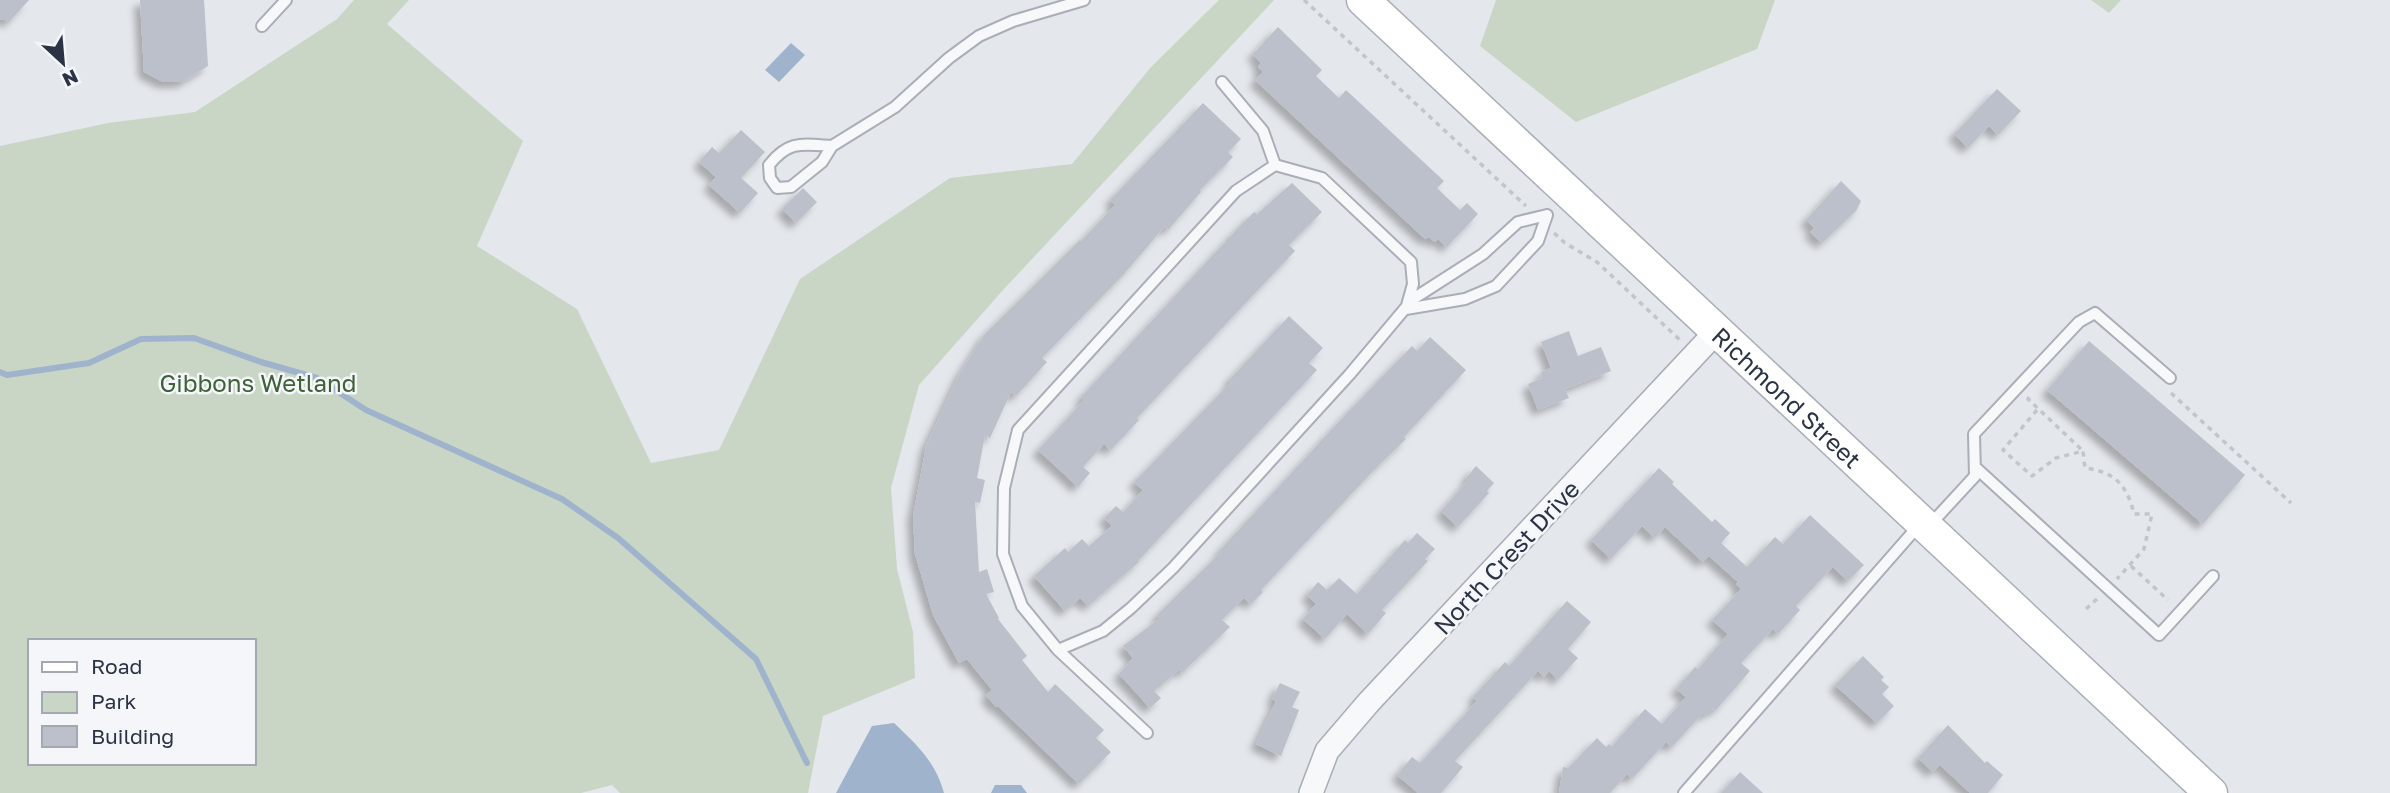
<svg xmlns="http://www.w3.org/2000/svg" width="2390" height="793" viewBox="0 0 2390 793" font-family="'Golos Text',sans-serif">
<defs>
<filter id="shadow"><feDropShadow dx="-6" dy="6" stdDeviation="3.5" flood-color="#0004"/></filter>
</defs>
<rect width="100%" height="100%" fill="#e4e7ec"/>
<path fill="#c9d6c5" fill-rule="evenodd" d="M 354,0 L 409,0 L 387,24 L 523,141 L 477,246 L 577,309 L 651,463 L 719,450 L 800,279 L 950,178 L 1072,164 L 1151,67 L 1219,0 L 1274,0 L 1004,289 L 919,385 L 891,488 L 897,569 L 913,632 L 915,678 L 823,716 L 808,793 L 620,793 L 612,785 L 581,793 L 0,793 L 0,146 L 108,123 L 195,112 L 337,19 ZM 30,641 L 254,641 L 254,763 L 30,763 Z
M 1496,0 L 1775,0 L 1757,49 L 1576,122 L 1480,46 Z
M 2091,0 L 2121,0 L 2109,13 Z"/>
<path fill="#9fb4cc" d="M 791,43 L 805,55 L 779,82 L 765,70 Z
M 894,723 C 916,744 936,762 944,793 L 836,793 L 872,726 Z
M 995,785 L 1021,785 L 1027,793 L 991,793 Z"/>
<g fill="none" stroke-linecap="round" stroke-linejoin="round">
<path stroke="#9fb4cc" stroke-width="6" d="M 0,372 L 7,375 L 89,363 L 141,339 L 194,338 L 261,362 L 317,378 L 366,410 L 562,499 L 618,538 L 756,659 L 807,763"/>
</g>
<path fill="#bbc0ca" filter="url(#shadow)" d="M 0,0 L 29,0 L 10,21 L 0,19 Z
M 140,0 L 204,0 L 208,66 L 182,82 L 163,82 L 144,72 Z
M 1278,27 L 1322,70 L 1316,76 L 1339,98 L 1346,90 L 1444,181 L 1437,188 L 1460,210 L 1467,203 L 1478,214 L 1447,247 L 1438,239 L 1435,242 L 1429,237 L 1425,239 L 1255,80 L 1263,72 L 1258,67 L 1261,63 L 1253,54 Z
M 1997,89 L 2021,111 L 1998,135 L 1989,126 L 1968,148 L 1954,134 Z
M 1203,103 L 1241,139 L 1228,152 L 1233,157 L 1200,190 L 1201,192 L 1168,230 L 1165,226 L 1124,274 L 1042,358 L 1047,362 L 1016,396 L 1011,392 L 990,438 L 985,435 L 977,478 L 985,480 L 980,503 L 975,502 L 979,572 L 987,569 L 994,592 L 986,594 L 999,618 L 998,619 L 1027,656 L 1022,660 L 1048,692 L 1055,684 L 1104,730 L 1096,738 L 1111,752 L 1079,784 L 998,706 L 996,707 L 986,695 L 992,690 L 967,659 L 959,663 L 933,615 L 915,554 L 913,516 L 922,468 L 926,446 L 959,375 L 984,335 L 1080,240 L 1081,241 L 1115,205 L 1110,200 Z
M 741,130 L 765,152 L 741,178 L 758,193 L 740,213 L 709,185 L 716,177 L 699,162 L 712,147 L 719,153 Z
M 1841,181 L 1861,201 L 1856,211 L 1822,243 L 1810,232 L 1814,228 L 1806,220 Z
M 1292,183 L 1322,212 L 1289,245 L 1295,251 L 1137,418 L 1139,420 L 1111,450 L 1104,444 L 1083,467 L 1090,473 L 1078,487 L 1038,450 L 1084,400 L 1081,397 L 1239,227 L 1254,212 L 1257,214 Z
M 803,188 L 817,202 L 796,223 L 782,209 Z
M 1289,316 L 1323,348 L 1309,363 L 1317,370 L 1138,561 L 1139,562 L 1088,606 L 1080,598 L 1065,611 L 1034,576 L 1065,548 L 1068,552 L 1082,539 L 1089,546 L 1112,526 L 1104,518 L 1116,506 L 1123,512 L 1143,490 L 1134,482 L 1231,382 L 1229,380 Z
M 1569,331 L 1578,356 L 1601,347 L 1611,371 L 1565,389 L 1569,398 L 1538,410 L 1528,384 L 1542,378 L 1541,372 L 1551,368 L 1541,342 Z
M 1430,337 L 1466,370 L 1404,437 L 1406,439 L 1375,469 L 1261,590 L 1263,592 L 1251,604 L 1244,598 L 1222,620 L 1230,627 L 1182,673 L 1180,669 L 1154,691 L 1161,698 L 1150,708 L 1119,674 L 1133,658 L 1123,646 L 1160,618 L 1157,615 L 1222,551 L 1220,550 L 1346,414 L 1412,346 L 1417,351 Z
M 2089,341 L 2245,475 L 2203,524 L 2047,390 Z
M 1476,466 L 1494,483 L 1487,491 L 1489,493 L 1458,527 L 1441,511 L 1468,480 L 1466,478 Z
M 1659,468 L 1674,482 L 1672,484 L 1712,522 L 1715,519 L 1730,533 L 1721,543 L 1747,567 L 1775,537 L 1783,544 L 1810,515 L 1864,565 L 1848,581 L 1833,567 L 1796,606 L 1800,610 L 1778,634 L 1773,629 L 1741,663 L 1750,671 L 1716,710 L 1712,709 L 1706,715 L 1703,713 L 1672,747 L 1666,742 L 1632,779 L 1627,774 L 1610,793 L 1559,793 L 1563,767 L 1568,768 L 1597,738 L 1606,747 L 1609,744 L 1612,746 L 1645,709 L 1662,724 L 1686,697 L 1676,689 L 1695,667 L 1698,669 L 1728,634 L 1712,620 L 1741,589 L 1736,584 L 1738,582 L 1709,556 L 1703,562 L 1665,527 L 1655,538 L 1642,526 L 1611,559 L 1591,540 Z
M 1417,533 L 1435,549 L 1425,559 L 1428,561 L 1382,610 L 1386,613 L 1368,634 L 1347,614 L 1325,639 L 1303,619 L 1316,604 L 1307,595 L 1318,582 L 1327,590 L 1339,578 L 1357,594 L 1405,540 L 1408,543 Z
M 1567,601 L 1591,622 L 1568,649 L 1578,658 L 1558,680 L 1549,671 L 1544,677 L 1538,671 L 1455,761 L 1463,767 L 1441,793 L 1418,793 L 1397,775 L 1412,757 L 1420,763 L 1477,701 L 1473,697 L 1505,662 L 1509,666 Z
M 1863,656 L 1884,677 L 1881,680 L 1889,687 L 1882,694 L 1894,706 L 1877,723 L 1835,685 Z
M 1280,683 L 1300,692 L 1292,707 L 1299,710 L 1281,756 L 1256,744 L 1276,701 L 1272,699 Z
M 1948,725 L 1985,763 L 1987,761 L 2003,775 L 1988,793 L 1970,793 L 1940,765 L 1933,772 L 1918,758 Z
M 1740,772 L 1763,793 L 1721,793 Z"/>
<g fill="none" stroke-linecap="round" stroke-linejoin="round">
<g stroke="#a9aeb7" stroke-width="14">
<path id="lane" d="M 262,26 L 286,0
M 1222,82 L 1263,131 L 1275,165
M 832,146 C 802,144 789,140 769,165 L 770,178 L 777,188 L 791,187 L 822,162 L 832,146 L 895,107 L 949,58 L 979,36 L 1013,21 L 1084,0
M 1406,309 L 1465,299 L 1496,286 L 1538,241 L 1547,215
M 1975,467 L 2159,635 L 2213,576
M 1928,527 L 1975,476 L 1974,434 L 2079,322 L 2095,313 L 2170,378
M 1058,650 L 1103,631 L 1131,608 L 1173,568 L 1350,374 L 1413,299 L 1483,254 L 1518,222 L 1547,215
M 1147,733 L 1058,650 L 1022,606 L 1003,554 L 1004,488 L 1018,430 L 1236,191 L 1275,165 L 1322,178 L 1411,262 L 1413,284 L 1406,309
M 1684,793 L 1920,524"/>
</g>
<g stroke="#a9aeb7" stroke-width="26">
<path id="street" d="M 1311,793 L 1327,751 L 1369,702 L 1717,331"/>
</g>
<g stroke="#a9aeb7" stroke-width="35">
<g id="secondary">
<path id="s1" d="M 1363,0 L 2211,793"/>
</g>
</g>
<path stroke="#c2c5cb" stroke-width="3.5" stroke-dasharray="5 5" stroke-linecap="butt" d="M 1304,0 L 1526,206
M 1554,233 L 1565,243 L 1597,262 L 1681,341
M 2171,393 L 2291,503
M 2029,397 L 2028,399 L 2083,451
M 2037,410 L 2003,450 L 2032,476 L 2056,458 L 2083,451 L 2085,468 C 2115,472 2127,485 2134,514 L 2152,514 L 2144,549 L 2117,579
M 2131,566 L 2168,600
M 2086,609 L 2097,599"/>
<use href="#lane" stroke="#f7f8fa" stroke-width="10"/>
<use href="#street" stroke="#f7f8fa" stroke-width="23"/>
<use href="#secondary" stroke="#fff" stroke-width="32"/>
</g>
<g text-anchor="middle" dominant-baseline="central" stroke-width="5" stroke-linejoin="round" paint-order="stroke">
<g font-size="24" fill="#3f6138" stroke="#f4f6f9">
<text x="258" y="382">Gibbons Wetland</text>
</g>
<g font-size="24" fill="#2b3445" stroke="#f4f6f9">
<text stroke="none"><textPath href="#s1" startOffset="581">Richmond Street</textPath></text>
<text transform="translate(1506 557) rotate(-47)">North Crest Drive</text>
</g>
</g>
<rect x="28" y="639" width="228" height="126" fill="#f4f6f9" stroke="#a4a8b1" stroke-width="2"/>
<rect x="42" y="662" width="35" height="10" fill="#ffffff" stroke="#a4a8b1" stroke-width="2"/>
<text x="91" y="674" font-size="21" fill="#2b3445">Road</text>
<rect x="42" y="692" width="35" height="21" fill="#c9d6c5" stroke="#a4a8b1" stroke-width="2"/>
<text x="91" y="709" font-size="21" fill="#2b3445">Park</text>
<rect x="42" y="726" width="35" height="21" fill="#bbc0ca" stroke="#a4a8b1" stroke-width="2"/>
<text x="91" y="744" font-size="21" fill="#2b3445">Building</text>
<g transform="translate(63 63) rotate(154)" stroke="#f4f6f9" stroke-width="5" paint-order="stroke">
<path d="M0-5L12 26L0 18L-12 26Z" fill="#2b3445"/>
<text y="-10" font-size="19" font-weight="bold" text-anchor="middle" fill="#2b3445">N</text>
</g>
</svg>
